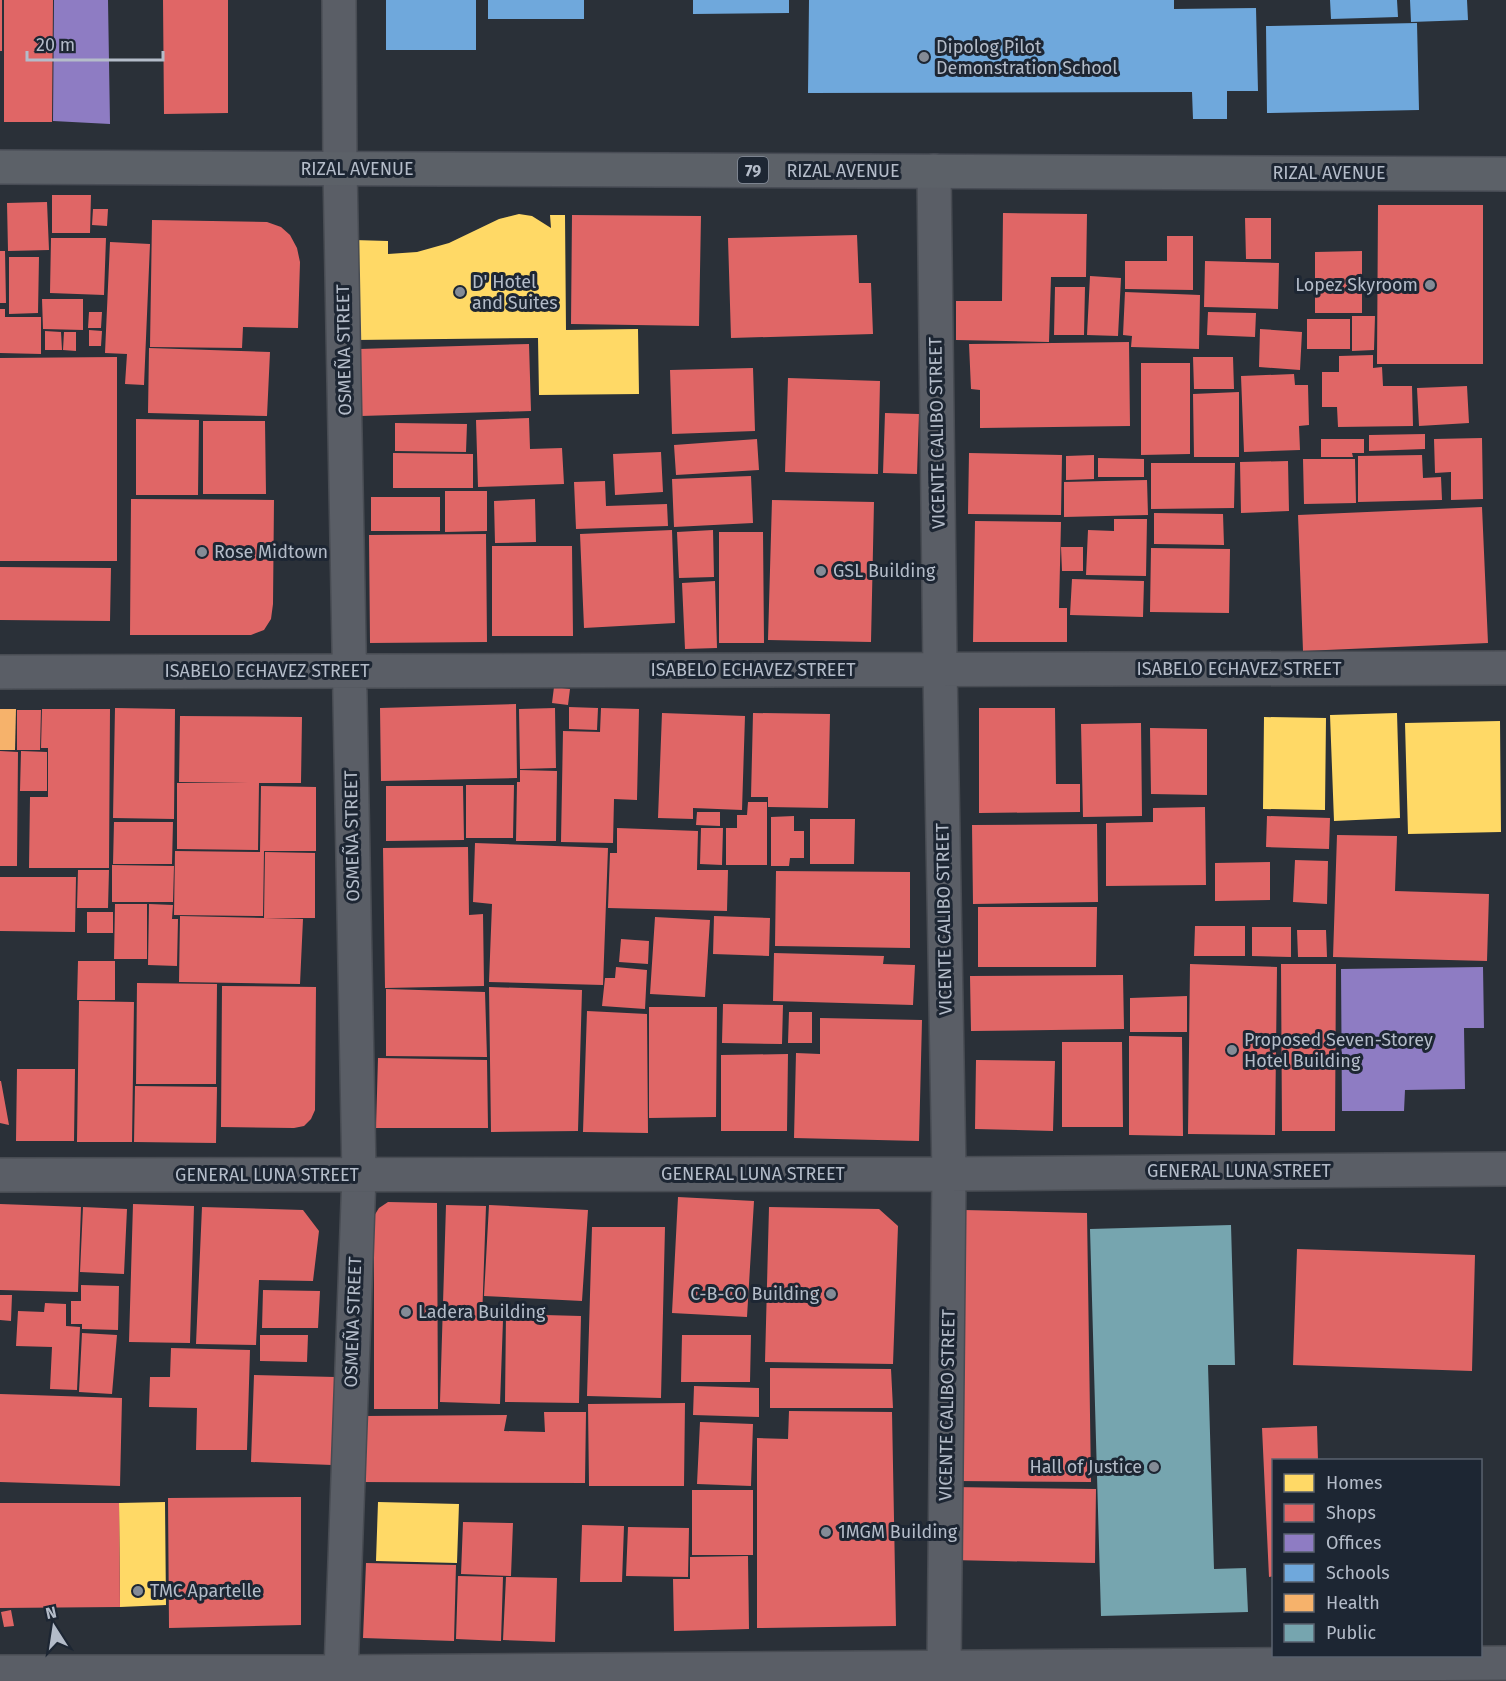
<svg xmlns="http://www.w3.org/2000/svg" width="1506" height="1681" viewBox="0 0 1506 1681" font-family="'Fira Sans',sans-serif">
<rect width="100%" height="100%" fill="#2a3038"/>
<path fill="#ffd966" d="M 519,214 L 532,216 L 551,228 L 550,215 L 565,215 L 566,330 L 638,329 L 639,394 L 539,395 L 538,338 L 355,340 L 354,240 L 388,241 L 388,254 L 417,252 L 449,243 L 499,219 Z
M 1397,713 L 1400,818 L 1334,821 L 1330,715 Z
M 1264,717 L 1326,718 L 1325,810 L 1263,809 Z
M 1500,721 L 1501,832 L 1408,834 L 1405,723 Z
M 165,1502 L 166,1605 L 120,1607 L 119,1503 Z
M 378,1502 L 459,1504 L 457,1563 L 376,1561 Z"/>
<path fill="#e06666" d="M 0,0 L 2,0 L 2,51 L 0,51 Z
M 4,0 L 53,0 L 52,122 L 4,122 Z
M 163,0 L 228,0 L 228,113 L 164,114 Z
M 52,195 L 91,195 L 90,233 L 52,233 Z
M 47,202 L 49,250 L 8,251 L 7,203 Z
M 1378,205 L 1483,205 L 1483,364 L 1377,364 Z
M 93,209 L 108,209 L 107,226 L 92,225 Z
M 1003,213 L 1087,214 L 1086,277 L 1051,277 L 1049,342 L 956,340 L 956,301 L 1002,301 Z
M 572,215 L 701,216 L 699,326 L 571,324 Z
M 1245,218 L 1271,218 L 1271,259 L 1246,259 Z
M 152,220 L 267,222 L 281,227 L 290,235 L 297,248 L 300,262 L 298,328 L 243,327 L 242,348 L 150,347 Z
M 857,235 L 859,283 L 871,283 L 873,334 L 731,338 L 728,238 Z
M 1167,236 L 1193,236 L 1193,290 L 1125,289 L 1125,261 L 1167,261 Z
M 51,238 L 106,238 L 104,295 L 50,293 Z
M 110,242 L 150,244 L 144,385 L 125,384 L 127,354 L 105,353 Z
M 0,251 L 5,251 L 6,303 L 0,303 Z
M 1362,251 L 1362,313 L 1315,313 L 1315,252 Z
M 9,257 L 39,257 L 38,313 L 9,314 Z
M 1205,261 L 1279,263 L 1278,309 L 1204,307 Z
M 1090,276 L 1121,278 L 1118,336 L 1087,335 Z
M 1055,287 L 1085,287 L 1084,335 L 1054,335 Z
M 1125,292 L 1200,295 L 1199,349 L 1131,347 L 1132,336 L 1123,335 Z
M 42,299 L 83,299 L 83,330 L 43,329 Z
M 0,309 L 5,309 L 5,317 L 41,317 L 41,354 L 0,353 Z
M 89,312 L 102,312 L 101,328 L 88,328 Z
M 1208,312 L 1256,313 L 1255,337 L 1207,335 Z
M 1352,316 L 1375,316 L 1374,350 L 1352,351 Z
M 1307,319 L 1350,319 L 1350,349 L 1307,349 Z
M 1260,329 L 1302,332 L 1300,370 L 1259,367 Z
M 89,330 L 102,331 L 101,346 L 89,346 Z
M 45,331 L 61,332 L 62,350 L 45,350 Z
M 64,332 L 76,332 L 76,351 L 63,350 Z
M 1129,342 L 1130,426 L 980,428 L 980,390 L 971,389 L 969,344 Z
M 529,344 L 531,411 L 361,416 L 359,349 Z
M 149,348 L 270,352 L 267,416 L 148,413 Z
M 1373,355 L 1373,368 L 1382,367 L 1383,386 L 1412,386 L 1413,426 L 1338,427 L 1337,407 L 1322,407 L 1322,372 L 1339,372 L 1339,356 Z
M 117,357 L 117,561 L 0,561 L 0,358 Z
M 1193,357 L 1233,357 L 1234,389 L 1194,389 Z
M 1141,363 L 1190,363 L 1190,454 L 1141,455 Z
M 753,368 L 755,431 L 672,434 L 670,370 Z
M 1294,374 L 1295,385 L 1308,385 L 1309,425 L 1299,426 L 1300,450 L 1244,452 L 1241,376 Z
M 788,378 L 880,381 L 878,474 L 785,472 Z
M 1467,386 L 1469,423 L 1419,426 L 1417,388 Z
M 1239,392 L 1239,457 L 1194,457 L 1193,394 Z
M 885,413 L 919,414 L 917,474 L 883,473 Z
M 529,418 L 530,449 L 562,448 L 564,484 L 478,487 L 476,420 Z
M 136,419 L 199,420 L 198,495 L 136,495 Z
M 203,421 L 265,421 L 266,494 L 203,494 Z
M 395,423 L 467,424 L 466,452 L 395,451 Z
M 1425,434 L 1425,449 L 1369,451 L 1369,435 Z
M 1482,438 L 1483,499 L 1451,500 L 1451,472 L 1435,473 L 1434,439 Z
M 757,439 L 759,470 L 676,475 L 674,445 Z
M 1321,439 L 1364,439 L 1364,453 L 1352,453 L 1353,457 L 1321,457 Z
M 661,452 L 663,492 L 615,495 L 613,454 Z
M 393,453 L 473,454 L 473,488 L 393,488 Z
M 969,453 L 1062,455 L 1061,515 L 968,514 Z
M 1094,455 L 1094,479 L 1066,480 L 1066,456 Z
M 1422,455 L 1423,478 L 1441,477 L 1442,500 L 1358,502 L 1358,456 Z
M 1098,458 L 1144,459 L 1144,477 L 1098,477 Z
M 1303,459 L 1355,459 L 1356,503 L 1304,504 Z
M 1288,461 L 1289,511 L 1241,513 L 1240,462 Z
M 1151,463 L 1235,463 L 1234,508 L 1151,509 Z
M 751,476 L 753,523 L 674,527 L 672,479 Z
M 1147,480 L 1148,515 L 1064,517 L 1064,482 Z
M 605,481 L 606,506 L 667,504 L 668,526 L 576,529 L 574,482 Z
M 445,491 L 487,491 L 487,531 L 445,532 Z
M 371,497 L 440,497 L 440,531 L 371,531 Z
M 131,499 L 274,500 L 273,604 L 271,619 L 264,630 L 251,635 L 130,635 Z
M 535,499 L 536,542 L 495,543 L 494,501 Z
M 772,500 L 874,502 L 871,642 L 768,640 Z
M 1482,507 L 1488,643 L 1303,651 L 1298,515 Z
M 1154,513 L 1223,514 L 1224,545 L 1154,544 Z
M 1114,519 L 1147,519 L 1146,576 L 1086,575 L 1088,530 L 1114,531 Z
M 975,521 L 1061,522 L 1059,608 L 1067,608 L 1067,642 L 973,642 Z
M 672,530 L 675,623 L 584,628 L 580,534 Z
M 713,530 L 714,577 L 679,578 L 677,532 Z
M 719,532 L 763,532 L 764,643 L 719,643 Z
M 486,534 L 487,642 L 370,643 L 369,535 Z
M 492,546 L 572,546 L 573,636 L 492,636 Z
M 1061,547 L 1083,547 L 1083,571 L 1062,571 Z
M 1151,548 L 1230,549 L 1229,613 L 1150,612 Z
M 0,567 L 111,568 L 110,621 L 0,620 Z
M 1072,579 L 1144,581 L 1143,617 L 1070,615 Z
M 715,581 L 717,648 L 685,649 L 682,583 Z
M 554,687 L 570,689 L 568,705 L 552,703 Z
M 516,704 L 517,778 L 381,781 L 380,708 Z
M 569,707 L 598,708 L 597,730 L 569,729 Z
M 115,708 L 175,709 L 174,819 L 113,818 Z
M 555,708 L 556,768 L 520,769 L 519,709 Z
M 601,708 L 639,709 L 637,800 L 614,799 L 613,843 L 561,842 L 563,731 L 600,732 Z
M 979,708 L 1055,708 L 1056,784 L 1080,784 L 1080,812 L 979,813 Z
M 42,709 L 110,709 L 109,868 L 29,868 L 30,797 L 48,797 L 48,748 L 41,748 Z
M 17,710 L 41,710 L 40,750 L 17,750 Z
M 662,713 L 745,716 L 742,810 L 693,808 L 693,819 L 658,818 Z
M 753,713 L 830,714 L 828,808 L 768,807 L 768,797 L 751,797 Z
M 180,716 L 302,717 L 301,783 L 259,783 L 258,850 L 177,849 L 177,783 L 248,783 L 179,782 Z
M 1141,723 L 1142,816 L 1083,817 L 1081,724 Z
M 1150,728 L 1207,729 L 1207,795 L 1151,794 Z
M 0,751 L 18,752 L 17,866 L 0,866 Z
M 21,751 L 47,752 L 47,791 L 20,791 Z
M 520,770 L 557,771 L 556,841 L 516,841 L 517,782 L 520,782 Z
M 466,785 L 514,785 L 513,838 L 466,838 Z
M 261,786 L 316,787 L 316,851 L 264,851 L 263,916 L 174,915 L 175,851 L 260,852 Z
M 386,786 L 463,786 L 464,840 L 386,841 Z
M 748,802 L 767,802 L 767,865 L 726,865 L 726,828 L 737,828 L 737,815 L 747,815 Z
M 1205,807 L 1206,885 L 1106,886 L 1106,823 L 1153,822 L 1153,808 Z
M 697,812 L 720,812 L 720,826 L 696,825 Z
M 794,816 L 794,831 L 804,831 L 804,858 L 790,858 L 789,866 L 771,866 L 771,817 Z
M 1267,816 L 1330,818 L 1329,849 L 1266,847 Z
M 810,819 L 855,819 L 854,864 L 810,864 Z
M 114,822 L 173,822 L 172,864 L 113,864 Z
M 1097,824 L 1098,902 L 973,904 L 972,825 Z
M 617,828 L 698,831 L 697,870 L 728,870 L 727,911 L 608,908 L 610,853 L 617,853 Z
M 701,828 L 723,828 L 722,865 L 700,864 Z
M 1337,835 L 1397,836 L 1395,891 L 1489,894 L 1487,961 L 1333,957 Z
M 475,843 L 608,848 L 603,985 L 489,982 L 492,904 L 473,902 Z
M 468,847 L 469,915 L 483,914 L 484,986 L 385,988 L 383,848 Z
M 265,852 L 315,853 L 315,918 L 264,918 Z
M 1295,860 L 1328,861 L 1327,904 L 1293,902 Z
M 1270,862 L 1270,900 L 1215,901 L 1215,863 Z
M 112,865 L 174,866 L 173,902 L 112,902 Z
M 78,870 L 109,870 L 108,908 L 77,908 Z
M 776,871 L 910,872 L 910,948 L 775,946 Z
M 0,877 L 76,877 L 75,932 L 0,931 Z
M 115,904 L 147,904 L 147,959 L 114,959 Z
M 149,904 L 173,905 L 172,919 L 178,919 L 177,966 L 148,965 Z
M 978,907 L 1097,907 L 1096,967 L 978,967 Z
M 87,912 L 113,912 L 113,933 L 87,933 Z
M 180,916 L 303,919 L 300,984 L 179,982 Z
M 714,916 L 770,918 L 769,956 L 713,954 Z
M 655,917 L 710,920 L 705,997 L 650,994 Z
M 1195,926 L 1245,926 L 1245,956 L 1194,956 Z
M 1252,927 L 1291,927 L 1291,957 L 1252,956 Z
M 1297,930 L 1326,930 L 1327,957 L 1298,957 Z
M 621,939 L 649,941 L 648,964 L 619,962 Z
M 774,953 L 884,956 L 883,964 L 915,965 L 913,1005 L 773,1001 Z
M 78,961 L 115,961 L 115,1000 L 77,1000 Z
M 1190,964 L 1277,967 L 1275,1135 L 1188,1134 Z
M 1281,964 L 1336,964 L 1335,1131 L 1282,1131 Z
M 616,967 L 647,970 L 645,1009 L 602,1006 L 605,978 L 615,978 Z
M 1123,975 L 1124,1029 L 971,1031 L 970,976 Z
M 137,983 L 217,984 L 216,1084 L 136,1084 Z
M 222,986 L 316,987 L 315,1110 L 311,1119 L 304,1126 L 294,1128 L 221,1127 Z
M 489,987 L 582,990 L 578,1131 L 491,1132 Z
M 386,989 L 485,992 L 487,1057 L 386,1056 Z
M 1187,996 L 1187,1032 L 1130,1032 L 1130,998 Z
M 79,1001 L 134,1002 L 132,1142 L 77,1142 Z
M 723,1004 L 783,1005 L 782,1044 L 722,1043 Z
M 649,1007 L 717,1007 L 716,1117 L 649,1118 Z
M 587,1011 L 647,1014 L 648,1133 L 583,1132 Z
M 789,1012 L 812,1012 L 812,1043 L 788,1043 Z
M 820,1018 L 922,1020 L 919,1141 L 794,1138 L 796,1053 L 820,1054 Z
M 1129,1036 L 1182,1037 L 1183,1136 L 1129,1135 Z
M 1062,1042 L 1122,1042 L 1123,1127 L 1062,1127 Z
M 788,1054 L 787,1131 L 721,1131 L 721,1055 Z
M 378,1058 L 487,1060 L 488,1128 L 376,1128 Z
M 976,1060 L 1055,1061 L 1053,1131 L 975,1129 Z
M 17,1069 L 75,1069 L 74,1141 L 16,1141 Z
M 0,1081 L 1,1081 L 9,1125 L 0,1123 Z
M 135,1086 L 217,1087 L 216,1143 L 134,1142 Z
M 678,1197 L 754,1201 L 747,1317 L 672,1313 Z
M 388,1202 L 437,1203 L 438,1409 L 374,1409 L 374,1216 L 379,1208 Z
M 0,1204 L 81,1207 L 78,1292 L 0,1290 Z
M 133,1204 L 194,1206 L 190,1343 L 129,1342 Z
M 446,1205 L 486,1206 L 482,1320 L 503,1320 L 500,1404 L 440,1402 Z
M 489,1205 L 588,1210 L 582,1301 L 484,1296 Z
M 83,1207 L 127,1209 L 124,1274 L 80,1272 Z
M 202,1207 L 303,1210 L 319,1231 L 313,1281 L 259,1280 L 256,1345 L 196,1344 Z
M 769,1207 L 879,1209 L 898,1226 L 893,1364 L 765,1362 Z
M 964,1210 L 1087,1213 L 1091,1482 L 956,1481 Z
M 592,1227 L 665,1227 L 661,1398 L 587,1396 Z
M 1297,1249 L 1475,1255 L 1472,1371 L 1293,1365 Z
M 81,1285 L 119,1286 L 118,1330 L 82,1329 L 82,1324 L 71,1324 L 71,1301 L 81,1301 Z
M 263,1290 L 320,1291 L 318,1328 L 262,1328 Z
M 0,1295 L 12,1295 L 11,1321 L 0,1320 Z
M 45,1303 L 66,1304 L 66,1326 L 80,1327 L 77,1390 L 50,1389 L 52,1347 L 16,1346 L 18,1311 L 44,1312 Z
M 506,1314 L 581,1316 L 579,1403 L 505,1402 Z
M 82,1333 L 117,1335 L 112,1394 L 79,1392 Z
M 260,1335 L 308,1335 L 307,1362 L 260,1361 Z
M 682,1335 L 751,1335 L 750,1382 L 681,1382 Z
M 171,1348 L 250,1350 L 247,1450 L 196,1450 L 197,1408 L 149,1407 L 150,1377 L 170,1377 Z
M 770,1368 L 891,1369 L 893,1408 L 770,1408 Z
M 254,1375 L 335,1377 L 332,1465 L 251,1462 Z
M 694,1386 L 759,1388 L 759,1417 L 693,1415 Z
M 0,1394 L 122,1398 L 120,1486 L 0,1482 Z
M 685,1403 L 684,1486 L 589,1486 L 588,1404 Z
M 789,1411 L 892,1412 L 896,1626 L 757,1628 L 757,1438 L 788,1439 Z
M 544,1412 L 586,1412 L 585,1483 L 360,1482 L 364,1416 L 507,1415 L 504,1431 L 545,1432 Z
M 700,1422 L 753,1424 L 751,1486 L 697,1484 Z
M 1317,1426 L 1318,1460 L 1274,1460 L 1274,1576 L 1269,1577 L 1262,1428 Z
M 953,1487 L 1096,1489 L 1095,1563 L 952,1560 Z
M 692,1490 L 753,1490 L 753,1555 L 692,1555 Z
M 301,1497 L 301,1625 L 169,1628 L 168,1498 Z
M 0,1503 L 119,1503 L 120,1607 L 0,1608 Z
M 463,1522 L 513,1523 L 511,1576 L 461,1574 Z
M 582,1525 L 624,1526 L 622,1582 L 580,1582 Z
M 628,1527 L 689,1528 L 688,1577 L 626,1576 Z
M 748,1556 L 749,1629 L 674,1631 L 673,1579 L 690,1579 L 690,1557 Z
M 366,1563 L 456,1565 L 454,1641 L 363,1638 Z
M 458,1576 L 503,1577 L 501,1641 L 456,1639 Z
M 506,1577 L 557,1578 L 555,1642 L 503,1640 Z
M 11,1610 L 14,1626 L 4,1627 L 1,1612 Z"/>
<path fill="#8e7cc3" d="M 54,0 L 108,0 L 110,124 L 53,121 Z
M 1483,967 L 1484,1028 L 1464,1028 L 1465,1089 L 1405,1090 L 1404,1111 L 1342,1111 L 1341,969 Z"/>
<path fill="#6fa8dc" d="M 386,0 L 476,0 L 476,50 L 386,50 Z
M 488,0 L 584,0 L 584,19 L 488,19 Z
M 693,0 L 789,0 L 789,13 L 693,14 Z
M 809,0 L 1174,0 L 1174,9 L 1256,8 L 1258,91 L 1227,91 L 1227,119 L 1193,119 L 1192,92 L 808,93 Z
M 1330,0 L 1397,0 L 1398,17 L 1331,19 Z
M 1410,0 L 1467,0 L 1468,20 L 1411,22 Z
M 1417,23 L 1419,110 L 1267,113 L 1266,26 Z"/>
<path fill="#f6b26b" d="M 0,709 L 16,709 L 15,750 L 0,750 Z"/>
<path fill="#76a5af" d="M 1231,1225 L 1235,1365 L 1208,1365 L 1214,1569 L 1246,1568 L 1248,1612 L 1101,1616 L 1090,1229 Z"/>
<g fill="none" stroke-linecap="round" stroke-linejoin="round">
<g stroke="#484c53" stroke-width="36">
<path id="minor" d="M 339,0 L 340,169 L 359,1175 L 341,1672
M 934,171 L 940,669 L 949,1174 L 944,1667
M 0,672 L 1506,668
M 0,1175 L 949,1174 L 1506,1169
M 0,1672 L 341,1672 L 1506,1663"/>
</g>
<g stroke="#484c55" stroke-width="36">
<path id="major" d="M 0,167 L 1506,174"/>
</g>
<use href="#minor" stroke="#5a5e66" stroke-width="33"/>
<use href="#major" stroke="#5c6168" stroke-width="33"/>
</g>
<g fill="#848b96" stroke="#1d2633" stroke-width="2">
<circle cx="924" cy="57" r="6"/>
<circle cx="1430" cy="285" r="6"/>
<circle cx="460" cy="292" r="6"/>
<circle cx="202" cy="552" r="6"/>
<circle cx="821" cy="571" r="6"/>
<circle cx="1232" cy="1050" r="6"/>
<circle cx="831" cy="1294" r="6"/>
<circle cx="406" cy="1312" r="6"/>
<circle cx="1154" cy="1467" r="6"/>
<circle cx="826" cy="1532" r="6"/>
<circle cx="138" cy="1591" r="6"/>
</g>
<g text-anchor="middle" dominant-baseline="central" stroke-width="6" stroke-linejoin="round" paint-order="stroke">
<rect fill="#1d2633" stroke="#878f9c" stroke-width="1.5" x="738" y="157" width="30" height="26" rx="4.5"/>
<g font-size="16" font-weight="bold" fill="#b4bcc9">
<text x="753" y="170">79</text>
</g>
<g font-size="18" fill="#b4bcc9" stroke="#1d2633" text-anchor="start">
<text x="936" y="47">Dipolog Pilot<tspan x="936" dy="21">Demonstration School</tspan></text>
<text x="472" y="282">D' Hotel<tspan x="472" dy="21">and Suites</tspan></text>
<text x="1418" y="285" text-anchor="end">Lopez Skyroom</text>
<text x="214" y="552">Rose Midtown</text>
<text x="833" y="571">GSL Building</text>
<text x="1244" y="1040">Proposed Seven-Storey<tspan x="1244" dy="21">Hotel Building</tspan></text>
<text x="819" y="1294" text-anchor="end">C-B-CO Building</text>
<text x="418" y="1312">Ladera Building</text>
<text x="1142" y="1467" text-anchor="end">Hall of Justice</text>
<text x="838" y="1532">1MGM Building</text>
<text x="150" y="1591">TMC Apartelle</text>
</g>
<g font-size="18" fill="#b4bcc9" stroke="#1d2633">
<text x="357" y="169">RIZAL AVENUE</text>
<text x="843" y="171">RIZAL AVENUE</text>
<text x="1329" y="173">RIZAL AVENUE</text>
<text transform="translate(344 350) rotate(-91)">OSMEÑA STREET</text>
<text transform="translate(937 433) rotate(-91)">VICENTE CALIBO STREET</text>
<text x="1239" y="669">ISABELO ECHAVEZ STREET</text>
<text x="753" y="670">ISABELO ECHAVEZ STREET</text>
<text x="267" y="671">ISABELO ECHAVEZ STREET</text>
<text transform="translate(352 836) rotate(-91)">OSMEÑA STREET</text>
<text transform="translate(944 919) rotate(-91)">VICENTE CALIBO STREET</text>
<text x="1239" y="1171">GENERAL LUNA STREET</text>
<text x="753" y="1174">GENERAL LUNA STREET</text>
<text x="267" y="1175">GENERAL LUNA STREET</text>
<text transform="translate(353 1322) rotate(-88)">OSMEÑA STREET</text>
<text transform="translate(947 1405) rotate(-89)">VICENTE CALIBO STREET</text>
</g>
</g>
<rect x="1272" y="1459" width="210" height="198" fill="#1d2633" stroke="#59626f" stroke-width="1.5"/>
<rect x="1284" y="1474" width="30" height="18" fill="#ffd966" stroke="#59626f" stroke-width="1.5"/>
<text x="1326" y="1489" font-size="18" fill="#b4bcc9">Homes</text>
<rect x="1284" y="1504" width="30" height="18" fill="#e06666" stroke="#59626f" stroke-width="1.5"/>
<text x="1326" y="1519" font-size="18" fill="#b4bcc9">Shops</text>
<rect x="1284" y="1534" width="30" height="18" fill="#8e7cc3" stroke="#59626f" stroke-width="1.5"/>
<text x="1326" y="1549" font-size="18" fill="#b4bcc9">Offices</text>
<rect x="1284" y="1564" width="30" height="18" fill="#6fa8dc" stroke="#59626f" stroke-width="1.5"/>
<text x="1326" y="1579" font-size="18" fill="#b4bcc9">Schools</text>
<rect x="1284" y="1594" width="30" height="18" fill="#f6b26b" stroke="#59626f" stroke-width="1.5"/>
<text x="1326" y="1609" font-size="18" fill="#b4bcc9">Health</text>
<rect x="1284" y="1624" width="30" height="18" fill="#76a5af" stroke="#59626f" stroke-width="1.5"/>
<text x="1326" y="1639" font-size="18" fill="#b4bcc9">Public</text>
<g transform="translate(54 1627) rotate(348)" stroke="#1d2633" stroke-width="4.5" paint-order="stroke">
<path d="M0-4.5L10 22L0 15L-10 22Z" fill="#b4bcc9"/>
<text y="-9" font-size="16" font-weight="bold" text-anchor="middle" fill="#b4bcc9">N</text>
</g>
<path d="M27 51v9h136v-9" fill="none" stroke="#b4bcc9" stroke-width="3"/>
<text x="36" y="51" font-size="18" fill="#b4bcc9" stroke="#1d2633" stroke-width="4.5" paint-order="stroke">20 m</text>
</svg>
